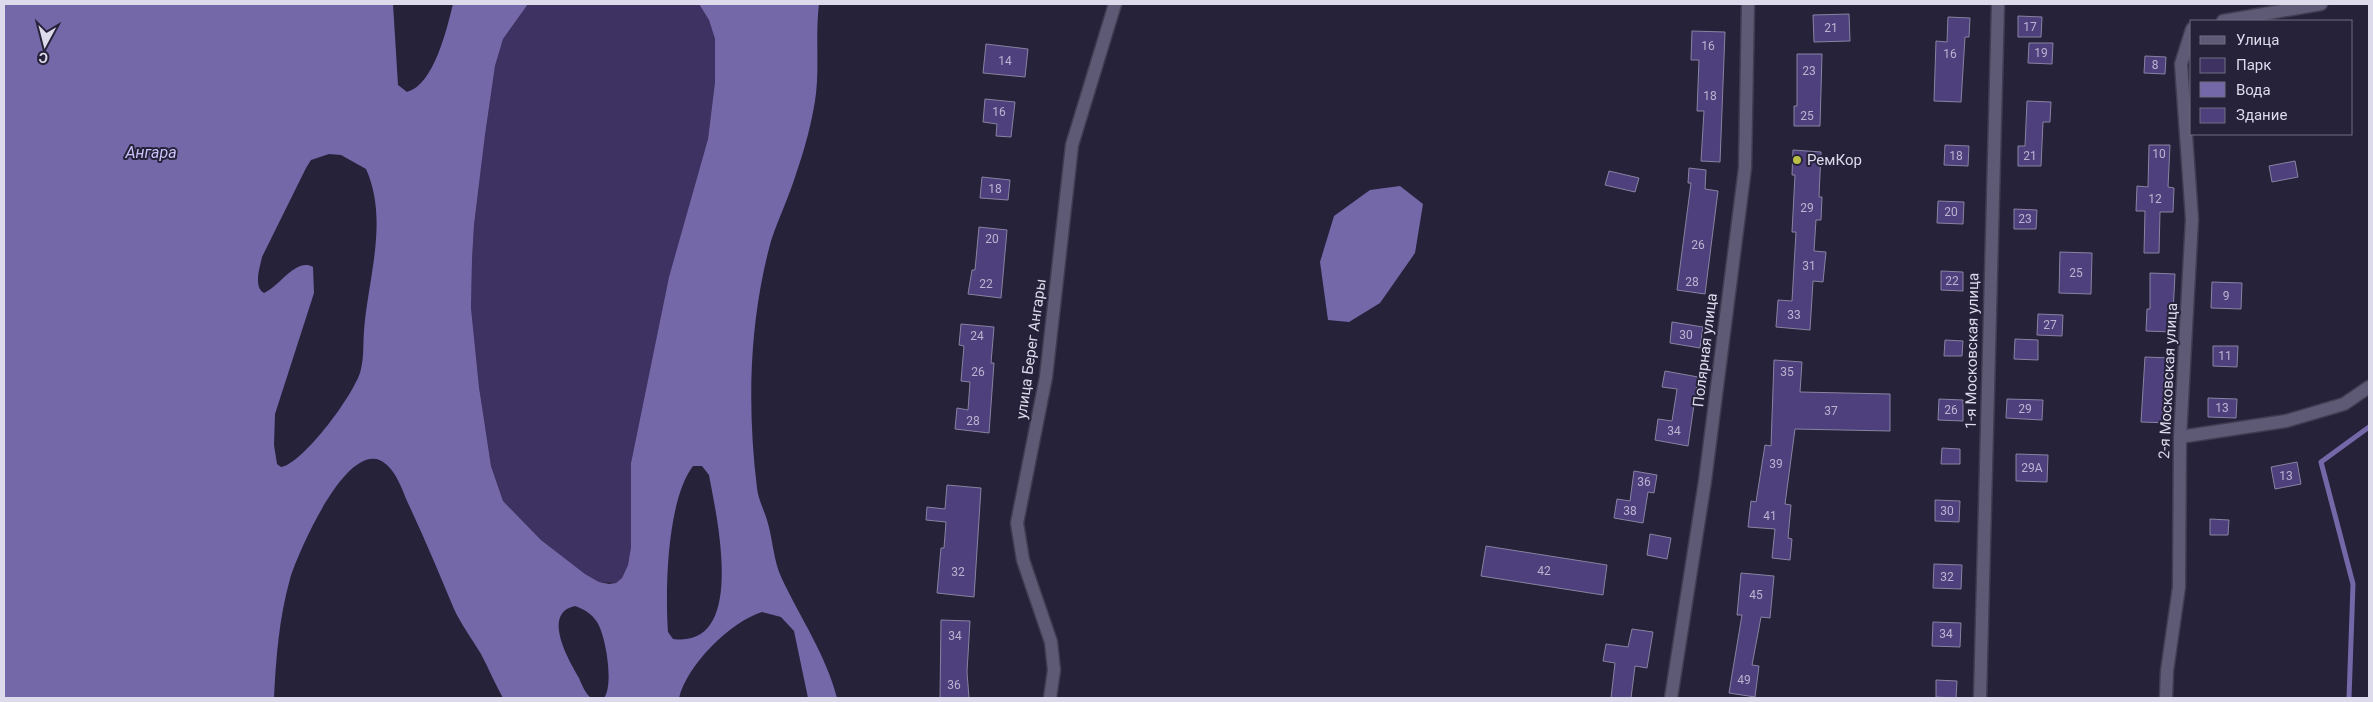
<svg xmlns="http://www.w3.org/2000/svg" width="2373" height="702" viewBox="0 0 2373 702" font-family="Roboto,sans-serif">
<rect width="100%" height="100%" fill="#26223a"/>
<path fill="#3d3262" d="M 528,4 L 699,4 L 709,20 L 715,39 L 715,82 L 708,139 L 669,278 L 631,463 L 631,547 L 628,565 L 622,578 L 616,583 L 599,582 L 585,574 L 541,540 L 503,501 L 491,466 L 479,387 L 471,308 L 472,260 L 474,225 L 485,135 L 495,66 L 503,39 Z"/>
<path fill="#7568a9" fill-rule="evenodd" d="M 4,4 L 393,4 L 398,85 L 407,92 C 434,85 447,28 453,4 L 528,4 L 503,39 L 495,66 L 485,135 L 474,225 L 472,260 L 471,308 L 479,387 L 491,466 L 503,501 L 541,540 L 585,574 L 599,582 L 609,584 L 616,583 L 622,578 L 628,565 L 631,547 L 631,463 L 669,277 L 708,139 L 715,82 L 715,39 L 709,20 L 699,4 L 819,4 C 815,37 820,69 815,101 C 811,126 804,151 796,174 C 789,197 778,219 771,241 C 749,321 747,406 757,488 C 758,499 764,510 767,520 C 773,539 773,560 782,579 C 801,619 826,655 837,698 L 808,698 L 794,631 L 781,617 L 762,612 C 730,622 687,665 679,698 L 604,698 C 614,685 606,636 597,622 C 592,614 584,609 575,606 C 541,613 569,661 579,678 C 582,685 585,693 591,698 L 503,698 C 495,684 489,669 481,654 C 472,639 461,624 454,609 C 439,573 424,537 407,501 C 402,489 397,474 387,465 C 350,430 297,555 290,579 C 279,618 276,658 274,698 L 4,698 ZM 329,154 L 341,155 L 366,169 C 389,220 368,278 364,331 C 363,344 364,357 361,369 C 357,391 303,464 281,467 L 277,464 L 274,445 L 275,414 L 314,293 L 313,267 C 296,257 279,287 264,293 C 253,287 260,267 262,257 L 306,168 L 311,160 ZM 693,466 L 702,466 L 709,475 C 716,514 748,649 673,639 L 668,632 C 665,589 667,500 693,466 Z
M 1400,186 L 1423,204 L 1415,253 L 1380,303 L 1349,322 L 1328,320 L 1320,262 L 1334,216 L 1370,190 Z"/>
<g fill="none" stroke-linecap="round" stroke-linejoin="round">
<path stroke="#7568a9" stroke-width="5" d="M 2349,698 L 2353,584 L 2321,462 L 2369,427"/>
</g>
<path fill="#4e407d" stroke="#8883a1" d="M 1849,14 L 1850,41 L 1814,42 L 1813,15 Z
M 2018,16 L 2042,17 L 2041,37 L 2018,37 Z
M 1948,17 L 1970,18 L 1969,37 L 1965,37 L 1961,102 L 1934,101 L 1936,41 L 1947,42 Z
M 1692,31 L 1725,32 L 1720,162 L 1701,161 L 1704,111 L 1697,111 L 1699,60 L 1691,60 Z
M 2029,43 L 2053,43 L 2052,64 L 2028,63 Z
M 986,44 L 1028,49 L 1025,77 L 983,73 Z
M 1797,54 L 1822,54 L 1820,126 L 1794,126 L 1794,106 L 1797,106 Z
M 2145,56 L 2166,57 L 2165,74 L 2144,73 Z
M 985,99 L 1015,102 L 1011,137 L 996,136 L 997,124 L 983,122 Z
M 2027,101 L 2051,102 L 2050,122 L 2043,122 L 2041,166 L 2018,166 L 2018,146 L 2025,146 Z
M 1945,145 L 1969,146 L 1968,166 L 1944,165 Z
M 2149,145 L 2170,145 L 2168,187 L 2174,188 L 2173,212 L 2160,212 L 2159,253 L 2144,253 L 2145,211 L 2136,211 L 2137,186 L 2148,187 Z
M 1793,150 L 1821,152 L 1819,197 L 1822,197 L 1821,220 L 1816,220 L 1814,251 L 1826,252 L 1823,282 L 1813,281 L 1810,330 L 1776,327 L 1778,300 L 1792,301 L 1796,232 L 1792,232 L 1795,175 L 1792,175 Z
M 2295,161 L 2298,177 L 2272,182 L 2269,166 Z
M 1689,168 L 1706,170 L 1705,189 L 1718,191 L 1705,294 L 1677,290 L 1691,183 L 1688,183 Z
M 1609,171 L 1639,178 L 1635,192 L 1605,185 Z
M 982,177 L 1010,180 L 1008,200 L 980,198 Z
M 1938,201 L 1964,202 L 1963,224 L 1937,223 Z
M 2014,209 L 2037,210 L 2036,229 L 2014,229 Z
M 979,227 L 1007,230 L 1001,298 L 968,294 L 972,270 L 975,270 Z
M 2060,252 L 2092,253 L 2091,294 L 2059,293 Z
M 1941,271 L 1963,272 L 1963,291 L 1941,290 Z
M 2150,273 L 2175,274 L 2172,332 L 2146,331 L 2147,309 L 2150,309 Z
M 2212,282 L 2242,283 L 2241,309 L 2211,308 Z
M 2038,314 L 2063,315 L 2062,336 L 2037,335 Z
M 1672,322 L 1703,327 L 1700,348 L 1670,343 Z
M 961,324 L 994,327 L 991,363 L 994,363 L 989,433 L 955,429 L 957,408 L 968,410 L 970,382 L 961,381 L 964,346 L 959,345 Z
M 2015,339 L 2038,340 L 2038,360 L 2014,359 Z
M 1945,340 L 1963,341 L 1962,356 L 1944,356 Z
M 2213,346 L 2238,346 L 2237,367 L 2213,366 Z
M 2145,357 L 2172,358 L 2170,423 L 2141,422 Z
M 1774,360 L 1802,362 L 1800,392 L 1890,394 L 1890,431 L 1795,429 L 1785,504 L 1791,505 L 1788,538 L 1792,539 L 1790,560 L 1772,558 L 1775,529 L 1748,527 L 1751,501 L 1756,502 L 1765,445 L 1771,446 Z
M 1665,371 L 1698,377 L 1688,446 L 1655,440 L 1658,419 L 1672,421 L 1677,389 L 1662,387 Z
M 2208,398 L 2237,399 L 2236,418 L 2208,417 Z
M 1939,399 L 1963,400 L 1963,421 L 1938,420 Z
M 2007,399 L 2043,400 L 2042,420 L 2006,418 Z
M 1942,448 L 1960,449 L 1960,464 L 1941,464 Z
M 2016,454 L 2048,455 L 2047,482 L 2016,481 Z
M 2297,462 L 2301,484 L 2275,489 L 2271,467 Z
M 1634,471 L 1657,475 L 1654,493 L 1648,492 L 1643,523 L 1614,518 L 1617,499 L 1630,501 Z
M 947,485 L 981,488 L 974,597 L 937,593 L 941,548 L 944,548 L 946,522 L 926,520 L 927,507 L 945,509 Z
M 1935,500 L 1960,501 L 1959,522 L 1935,521 Z
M 2210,519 L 2229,520 L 2228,535 L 2210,535 Z
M 1650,534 L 1671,538 L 1667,559 L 1647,555 Z
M 1486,546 L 1607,565 L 1603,595 L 1481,576 Z
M 1934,564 L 1962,565 L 1961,589 L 1933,588 Z
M 1741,573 L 1774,576 L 1770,618 L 1761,617 L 1752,665 L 1759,666 L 1755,697 L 1729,693 L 1742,615 L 1737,615 Z
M 941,620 L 970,621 L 967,672 L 969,698 L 940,698 Z
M 1933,622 L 1961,623 L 1960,647 L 1932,646 Z
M 1632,629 L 1653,632 L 1647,668 L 1635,666 L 1631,698 L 1611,698 L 1615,663 L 1603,661 L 1606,644 L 1628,647 Z
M 1936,680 L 1957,681 L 1956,698 L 1936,697 Z"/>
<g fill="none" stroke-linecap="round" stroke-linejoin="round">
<g stroke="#413c51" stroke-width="15">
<path id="street" d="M 2223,21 L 2321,4
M 2180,437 L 2286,421 L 2344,404 L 2369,387
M 1050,698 L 1054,670 L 1051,642 L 1023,560 L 1017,523 L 1046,377 L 1072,145 L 1115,4
M 1980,698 L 1998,4
M 2166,698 L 2167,671 L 2179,587 L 2180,437 L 2192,219 L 2181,64 L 2192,29"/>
</g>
<g stroke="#413c51" stroke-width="15">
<path id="secondary" d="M 1671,698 L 1705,481 L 1745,168 L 1748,4"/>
</g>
<use href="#street" stroke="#5e5a76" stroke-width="12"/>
<use href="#secondary" stroke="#5e5a76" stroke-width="12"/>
</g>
<circle fill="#bac045" stroke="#26223a" stroke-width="2" cx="1797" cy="160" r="5"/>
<g text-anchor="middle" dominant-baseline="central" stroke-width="4" stroke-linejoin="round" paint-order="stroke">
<g font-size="12" fill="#b9b4d0">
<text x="2030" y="27">17</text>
<text x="1831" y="28">21</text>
<text x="1708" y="46">16</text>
<text x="2041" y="53">19</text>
<text x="1950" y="54">16</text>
<text x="1005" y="61">14</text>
<text x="2155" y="65">8</text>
<text x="1809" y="71">23</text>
<text x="1710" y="96">18</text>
<text x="999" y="112">16</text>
<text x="1807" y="116">25</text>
<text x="2159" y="154">10</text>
<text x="1956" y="156">18</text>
<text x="2030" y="156">21</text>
<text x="995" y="189">18</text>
<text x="2155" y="199">12</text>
<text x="1807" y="208">29</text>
<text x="1951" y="212">20</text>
<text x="2025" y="219">23</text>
<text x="992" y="239">20</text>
<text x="1698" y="245">26</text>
<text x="1809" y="266">31</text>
<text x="2076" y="273">25</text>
<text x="1952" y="281">22</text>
<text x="1692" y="282">28</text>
<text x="986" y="284">22</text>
<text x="2226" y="296">9</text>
<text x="1794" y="315">33</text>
<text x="2050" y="325">27</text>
<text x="1686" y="335">30</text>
<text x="977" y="336">24</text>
<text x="2225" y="356">11</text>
<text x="978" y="372">26</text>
<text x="1787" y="372">35</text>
<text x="2222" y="408">13</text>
<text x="2025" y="409">29</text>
<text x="1951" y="410">26</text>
<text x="1831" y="411">37</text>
<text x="973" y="421">28</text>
<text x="1674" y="431">34</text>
<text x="1776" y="464">39</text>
<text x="2032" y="468">29А</text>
<text x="2286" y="476">13</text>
<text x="1644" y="482">36</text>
<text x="1630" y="511">38</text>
<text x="1947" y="511">30</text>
<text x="1770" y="516">41</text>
<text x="1544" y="571">42</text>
<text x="958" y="572">32</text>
<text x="1947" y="577">32</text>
<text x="1756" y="595">45</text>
<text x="1946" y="634">34</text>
<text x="955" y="636">34</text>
<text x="1744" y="680">49</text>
<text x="954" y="685">36</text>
</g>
<g font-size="15" fill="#dddbeb" stroke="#26223a" text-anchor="start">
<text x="1807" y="160">РемКор</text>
</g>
<g font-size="15" fill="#dddbeb" stroke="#26223a">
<text transform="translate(1031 349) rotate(-82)">улица Берег Ангары</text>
<text transform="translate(1705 350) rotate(-83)">Полярная улица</text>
<text transform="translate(1972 351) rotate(-89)">1-я Московская улица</text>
<text transform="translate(2168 381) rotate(-87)">2-я Московская улица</text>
</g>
<g font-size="16" font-style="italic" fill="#cac2fa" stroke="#26223a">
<text x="151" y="152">Ангара</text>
</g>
</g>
<rect width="2373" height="702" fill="none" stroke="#dddbeb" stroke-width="10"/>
<rect x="2190" y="20" width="162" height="115" fill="#26223a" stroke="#6f6c81"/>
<rect x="2200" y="36" width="25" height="8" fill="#5e5a76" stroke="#6f6c81"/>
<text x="2236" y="45" font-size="15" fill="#dddbeb">Улица</text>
<rect x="2200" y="58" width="25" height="15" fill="#3d3262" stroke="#6f6c81"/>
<text x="2236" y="70" font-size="15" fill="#dddbeb">Парк</text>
<rect x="2200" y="82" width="25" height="15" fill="#7568a9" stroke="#6f6c81"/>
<text x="2236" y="95" font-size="15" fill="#dddbeb">Вода</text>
<rect x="2200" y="108" width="25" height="15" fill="#4e407d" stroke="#6f6c81"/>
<text x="2236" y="120" font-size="15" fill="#dddbeb">Здание</text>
<g transform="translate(45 45) rotate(187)" stroke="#26223a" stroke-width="4" paint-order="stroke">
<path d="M0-4L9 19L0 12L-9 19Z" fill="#dddbeb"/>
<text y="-8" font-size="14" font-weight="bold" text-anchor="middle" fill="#dddbeb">С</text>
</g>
</svg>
